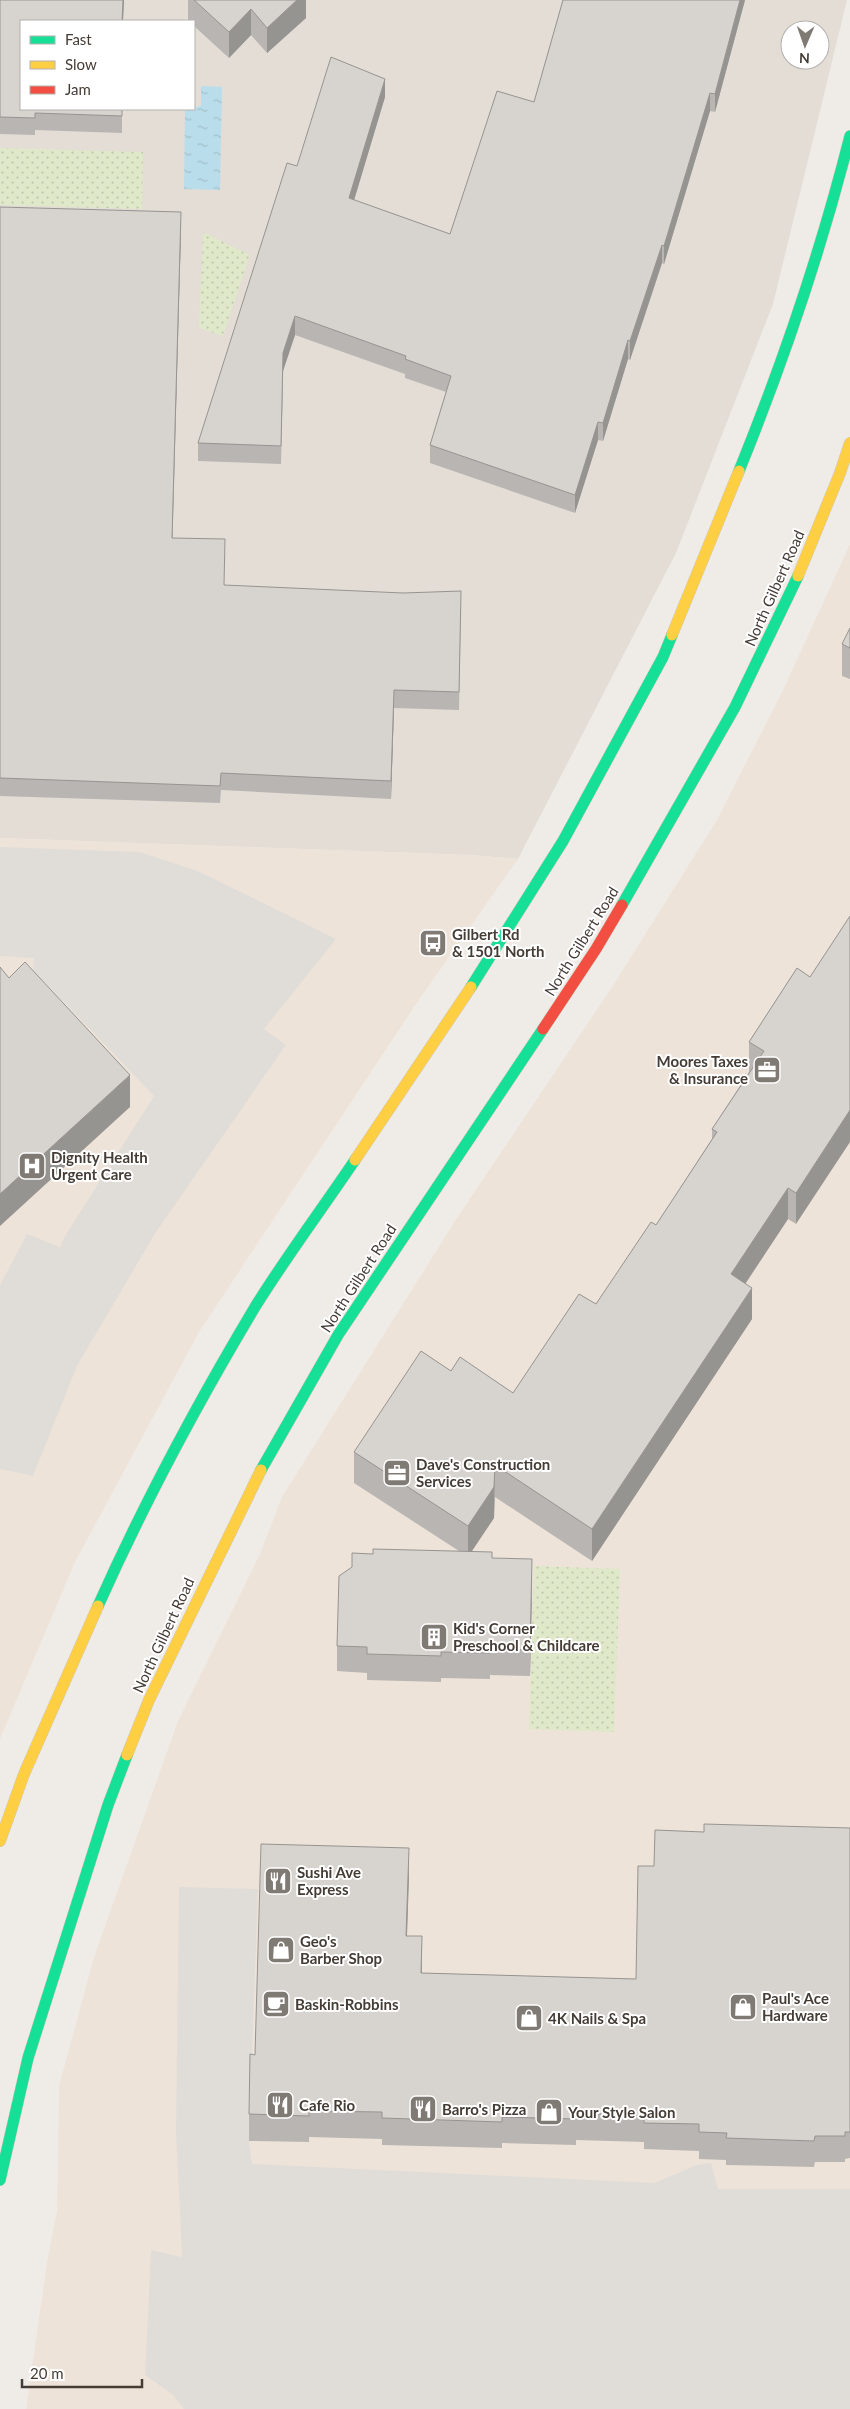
<svg xmlns="http://www.w3.org/2000/svg" width="850" height="2409" viewBox="0 0 850 2409" font-family="Lato,sans-serif">
<defs>
<pattern id="grass-dots" width="8" height="8" patternUnits="userSpaceOnUse" patternTransform="scale(1.25)"><rect width="8" height="8" fill="#dfe8c9"/><path d="M2 2h.1M6 6h.1" fill="none" stroke="#c1c8ad" stroke-width="1.8" stroke-linecap="round"/></pattern>
<pattern id="water-ripples" width="26" height="14" patternUnits="userSpaceOnUse" patternTransform="scale(1.25)"><rect width="26" height="14" fill="#baddeb"/><path d="M2 4q2-2 4 0t4 0M15 11q2-2 4 0t4 0" fill="none" stroke="#a1bfca"/></pattern>
</defs>
<rect width="100%" height="100%" fill="#efece8"/>
<path fill="#e3ddd6" fill-rule="evenodd" d="M 0,0 L 847,0 L 773,304 L 676,553 L 518,859 L 470,855 L 0,838 ZM 21,21 L 194,21 L 194,109 L 21,109 ZM 790,30 L 820,30 L 820,60 L 790,60 Z"/>
<path fill="#eee3d8" d="M 850,544 L 850,2409 L 26,2409 L 47,2262 L 57,2211 L 59,2086 L 94,1957 L 178,1721 L 260,1554 L 282,1497 L 455,1221 L 614,984 L 717,820 L 784,688 Z
M 0,838 L 470,855 L 518,859 L 416,1004 L 199,1332 L 75,1562 L 0,1739 Z"/>
<path fill="url(#grass-dots)" d="M 0,148 L 143,152 L 142,209 L 0,205 Z
M 203,232 L 250,255 L 223,336 L 199,328 Z
M 534,1566 L 620,1569 L 614,1732 L 529,1729 Z"/>
<path fill="#e0ddd9" d="M 0,847 L 140,852 L 198,871 L 336,939 L 264,1029 L 286,1045 L 156,1232 L 77,1366 L 33,1476 L 1,1469 L 0,1470 L 0,1285 L 27,1234 L 60,1247 L 65,1236 L 154,1096 L 33,970 L 34,958 L 0,956 Z
M 179,1887 L 258,1889 L 249,2141 L 252,2164 L 654,2183 L 697,2165 L 711,2163 L 718,2189 L 850,2189 L 850,2409 L 184,2409 L 173,2395 L 145,2375 L 151,2250 L 182,2257 L 176,2131 Z"/>
<path fill="url(#water-ripples)" d="M 201,86 L 222,87 L 220,190 L 184,189 L 185,109 L 201,106 Z"/>
<g fill="none" stroke-linecap="round" stroke-linejoin="round">
<g stroke="#d0c6b6" stroke-width="12">
<path id="fast" d="M 739,471 C 784,360 821,251 850,136
M 622,905 L 735,707 L 798,576
M 471,987 L 563,841 L 663,657 L 672,635
M 261,1470 L 338,1335 L 543,1029
M 98,1606 C 144,1503 197,1404 255,1307 C 286,1257 322,1209 355,1160
M 0,2180 L 28,2058 L 108,1805 L 127,1755"/>
</g>
<g stroke="#d0c6b6" stroke-width="12">
<path id="slow" d="M 798,576 L 840,473 L 850,443
M 672,635 L 739,471
M 355,1160 L 471,987
M 127,1755 L 149,1700 L 261,1470
M 0,1841 L 24,1774 L 98,1606"/>
</g>
<g stroke="#d0c6b6" stroke-width="12">
<path id="jam" d="M 543,1029 L 596,949 L 622,905"/>
</g>
<use href="#fast" stroke="#16e098" stroke-width="11"/>
<use href="#slow" stroke="#ffcf43" stroke-width="11"/>
<use href="#jam" stroke="#f24e42" stroke-width="11"/>
</g>
<path fill="#b9b5b2" d="M 0,0 L 124,0 L 123,21 L 21,21 L 122,109 L 122,133 L 35,130 L 35,135 L 0,134 Z
M 188,0 L 306,0 L 306,18 L 267,53 L 251,35 L 229,58 L 194,26 L 194,21 L 188,21 Z
M 563,0 L 745,0 L 715,112 L 710,111 L 664,264 L 662,263 L 630,360 L 628,359 L 603,441 L 598,440 L 575,513 L 430,463 L 430,445 L 446,392 L 405,378 L 405,374 L 295,335 L 283,371 L 281,464 L 198,461 L 198,443 L 297,166 L 385,97 L 354,200 L 450,234 L 534,102 Z
M 0,207 L 181,230 L 172,538 L 225,585 L 461,609 L 459,710 L 394,708 L 391,799 L 221,790 L 220,803 L 0,796 Z
M 850,628 L 850,679 L 842,676 L 842,644 Z
M 797,968 L 796,1224 L 788,1219 L 746,1283 L 752,1319 L 592,1561 L 495,1497 L 494,1518 L 471,1552 L 492,1558 L 532,1585 L 530,1676 L 490,1675 L 490,1679 L 441,1678 L 441,1682 L 367,1680 L 367,1673 L 337,1671 L 337,1646 L 373,1554 L 459,1551 L 354,1483 L 354,1452 L 451,1371 L 513,1393 L 596,1304 L 656,1225 L 712,1139 L 712,1129 L 749,1072 L 749,1042 Z
M 850,1828 L 850,2158 L 845,2159 L 845,2162 L 815,2162 L 814,2167 L 726,2165 L 726,2160 L 699,2159 L 699,2151 L 644,2149 L 644,2142 L 576,2140 L 576,2145 L 502,2143 L 502,2148 L 382,2145 L 382,2139 L 309,2137 L 309,2142 L 249,2141 L 249,2114 L 255,2055 L 409,1875 L 407,1936 L 422,1963 L 422,1973 L 636,1979 L 654,1866 L 704,1832 Z"/>
<path fill="#969491" d="M 123,0 L 124,0 L 123,21 L 122,21 Z
M 297,0 L 306,0 L 306,18 L 267,53 L 267,28 Z
M 740,0 L 745,0 L 715,112 L 715,94 Z
M 251,9 L 251,35 L 229,58 L 229,32 Z
M 385,79 L 385,97 L 349,217 L 349,198 Z
M 710,93 L 710,111 L 664,264 L 664,246 Z
M 181,212 L 181,230 L 172,556 L 172,538 Z
M 662,245 L 662,263 L 630,360 L 630,341 Z
M 295,316 L 295,335 L 283,371 L 281,464 L 283,353 Z
M 628,340 L 628,359 L 603,441 L 603,423 Z
M 598,422 L 598,440 L 575,513 L 575,495 Z
M 394,690 L 394,708 L 391,799 L 391,781 Z
M 130,1075 L 130,1107 L 0,1226 L 0,1194 Z
M 850,1110 L 850,1142 L 796,1224 L 796,1193 Z
M 788,1188 L 788,1219 L 731,1305 L 731,1274 Z
M 752,1288 L 752,1319 L 592,1561 L 592,1529 Z
M 495,1465 L 494,1518 L 468,1557 L 468,1526 Z
M 532,1559 L 532,1585 L 530,1676 L 530,1650 Z
M 409,1848 L 409,1875 L 406,1963 L 406,1936 Z
M 422,1936 L 422,1963 L 421,2000 L 421,1973 Z"/>
<path fill="#d7d3cf" stroke="#969491" d="M 0,0 L 123,0 L 122,21 L 21,21 L 21,109 L 122,109 L 122,116 L 35,113 L 35,118 L 0,117 Z
M 194,0 L 297,0 L 267,28 L 251,9 L 229,32 Z
M 563,0 L 740,0 L 715,94 L 710,93 L 664,246 L 662,245 L 630,341 L 628,340 L 603,423 L 598,422 L 575,495 L 430,445 L 451,376 L 405,359 L 406,356 L 295,316 L 283,353 L 281,446 L 198,443 L 287,163 L 297,166 L 331,57 L 385,79 L 349,198 L 450,234 L 497,91 L 534,102 Z
M 0,207 L 181,212 L 172,538 L 225,539 L 224,585 L 403,593 L 461,591 L 459,692 L 394,690 L 391,781 L 221,773 L 220,786 L 0,778 Z
M 850,628 L 850,648 L 842,644 Z
M 850,916 L 850,1110 L 796,1193 L 788,1188 L 731,1274 L 752,1288 L 592,1529 L 495,1465 L 494,1487 L 468,1526 L 354,1452 L 421,1351 L 451,1371 L 460,1357 L 513,1393 L 579,1294 L 596,1304 L 651,1222 L 656,1225 L 717,1132 L 712,1129 L 764,1051 L 749,1042 L 797,968 L 810,977 Z
M 25,962 L 130,1075 L 0,1194 L 0,967 L 9,978 Z
M 373,1549 L 492,1552 L 492,1558 L 532,1559 L 530,1650 L 490,1649 L 490,1653 L 441,1652 L 441,1656 L 367,1654 L 367,1647 L 337,1646 L 339,1576 L 352,1567 L 352,1553 L 373,1554 Z
M 704,1824 L 850,1828 L 850,2132 L 845,2132 L 845,2136 L 815,2136 L 814,2141 L 726,2138 L 727,2133 L 699,2132 L 699,2124 L 644,2123 L 644,2116 L 576,2113 L 576,2119 L 502,2117 L 502,2122 L 382,2118 L 382,2112 L 309,2111 L 309,2116 L 249,2114 L 250,2054 L 255,2055 L 261,1844 L 409,1848 L 406,1936 L 422,1936 L 421,1973 L 636,1979 L 638,1866 L 654,1866 L 655,1830 L 704,1832 Z"/>
<defs>
<g id="bus-square" transform="scale(1.4375)"><rect x="-9" y="-9" width="18" height="18" rx="4" fill="#807a74" stroke="#fff"/><path d="M-5-6H5V4H4V6H2V4H-2V6H-4V4H-5ZM-3.5-4V0h7V-4ZM-3.5 1.2v1.5H-2V1.2ZM2 1.2v1.5H3.5V1.2Z" fill="#fff"/></g>
<g id="office-square" transform="scale(1.4375)"><rect x="-9" y="-9" width="18" height="18" rx="4" fill="#807a74" stroke="#fff"/><path d="M-6-3h4V-5.5h4V-3h4V5H-6ZM-1-4.5V-3h2v-1.5ZM-6 0V1H6V0Z" fill="#fff"/></g>
<g id="hospital-square" transform="scale(1.4375)"><rect x="-9" y="-9" width="18" height="18" rx="4" fill="#807a74" stroke="#fff"/><path d="M-5-5h3v3.5h4V-5h3V5h-3V1.5h-4V5h-3Z" fill="#fff"/></g>
<g id="building-square" transform="scale(1.4375)"><rect x="-9" y="-9" width="18" height="18" rx="4" fill="#807a74" stroke="#fff"/><path d="M-4-6H4V6H1V3H-1V6H-4ZM-2.5-4.3h1.7v1.8h-1.7ZM.8-4.3h1.7v1.8H.8ZM-2.5-1h1.7V.8h-1.7ZM.8-1h1.7V.8H.8Z" fill="#fff"/></g>
<g id="restaurant-square" transform="scale(1.4375)"><rect x="-9" y="-9" width="18" height="18" rx="4" fill="#807a74" stroke="#fff"/><path d="M-5-6h1v4h1v-4h1v4h1v-4h1v5L-1.5 .5V6h-2V.5L-5-1ZM5-6V6H3V1.5H1.5Q1.5-4 5-6Z" fill="#fff"/></g>
<g id="shop-square" transform="scale(1.4375)"><rect x="-9" y="-9" width="18" height="18" rx="4" fill="#807a74" stroke="#fff"/><path d="M-5-2.5h2.3a2.7 3.5 0 0 1 5.4 0H5L5.5 6h-11ZM-1.5-2.5h3a1.5 2.3 0 0 0-3 0Z" fill="#fff"/></g>
<g id="cafe-square" transform="scale(1.4375)"><rect x="-9" y="-9" width="18" height="18" rx="4" fill="#807a74" stroke="#fff"/><path d="M-5.5-4.5H6V0H3Q3 3.5 0 3.5H-2.5Q-5.5 3.5-5.5 0ZM3-3.2v2h1.7v-2ZM-6 4.5H4V6H-6Z" fill="#fff"/></g>
</defs>
<g fill-rule="evenodd">
<use href="#bus-square" x="433" y="943"/>
<use href="#office-square" x="767" y="1070"/>
<use href="#hospital-square" x="32" y="1166"/>
<use href="#office-square" x="397" y="1473"/>
<use href="#building-square" x="434" y="1637"/>
<use href="#restaurant-square" x="278" y="1881"/>
<use href="#shop-square" x="281" y="1950"/>
<use href="#cafe-square" x="276" y="2004"/>
<use href="#shop-square" x="743" y="2007"/>
<use href="#shop-square" x="529" y="2018"/>
<use href="#restaurant-square" x="280" y="2105"/>
<use href="#restaurant-square" x="423" y="2109"/>
<use href="#shop-square" x="549" y="2112"/>
</g>
<g text-anchor="middle" dominant-baseline="central" stroke-width="4" stroke-linejoin="round" paint-order="stroke">
<g font-size="15" fill="#443c35" stroke="#fff">
<text transform="translate(774 588) rotate(-66)">North Gilbert Road</text>
<text transform="translate(581 941) rotate(-58)">North Gilbert Road</text>
<text transform="translate(358 1278) rotate(-57)">North Gilbert Road</text>
<text transform="translate(163 1635) rotate(-65)">North Gilbert Road</text>
</g>
<g font-size="15" font-weight="bold" fill="#443c35" stroke="#fff" text-anchor="start">
<text x="452" y="934">Gilbert Rd<tspan x="452" dy="17">&amp; 1501 North</tspan></text>
<text x="748" y="1061" text-anchor="end">Moores Taxes<tspan x="748" dy="17">&amp; Insurance</tspan></text>
<text x="51" y="1157">Dignity Health<tspan x="51" dy="17">Urgent Care</tspan></text>
<text x="416" y="1464">Dave's Construction<tspan x="416" dy="17">Services</tspan></text>
<text x="453" y="1628">Kid's Corner<tspan x="453" dy="17">Preschool &amp; Childcare</tspan></text>
<text x="297" y="1872">Sushi Ave<tspan x="297" dy="17">Express</tspan></text>
<text x="300" y="1941">Geo's<tspan x="300" dy="17">Barber Shop</tspan></text>
<text x="762" y="1998">Paul's Ace<tspan x="762" dy="17">Hardware</tspan></text>
<text x="295" y="2004">Baskin-Robbins</text>
<text x="548" y="2018">4K Nails &amp; Spa</text>
<text x="299" y="2105">Cafe Rio</text>
<text x="442" y="2109">Barro's Pizza</text>
<text x="568" y="2112">Your Style Salon</text>
</g>
</g>
<rect x="20" y="20" width="175" height="90" fill="#ffffff" stroke="#b4b1ae"/>
<rect x="30" y="36" width="25" height="8" fill="#16e098" stroke="#b4b1ae"/>
<text x="65" y="45" font-size="15" fill="#443c35">Fast</text>
<rect x="30" y="61" width="25" height="8" fill="#ffcf43" stroke="#b4b1ae"/>
<text x="65" y="70" font-size="15" fill="#443c35">Slow</text>
<rect x="30" y="86" width="25" height="8" fill="#f24e42" stroke="#b4b1ae"/>
<text x="65" y="95" font-size="15" fill="#443c35">Jam</text>
<g transform="translate(805 45) rotate(182)"><circle r="24" fill="#ffffff" stroke="#b4b1ae"/>
<path d="M0-4L9 19L0 12L-9 19Z" fill="#807a74"/>
<text y="-8" font-size="14" font-weight="bold" text-anchor="middle" fill="#443c35">N</text>
</g>
<path d="M22 2379v8h120v-8" fill="none" stroke="#443c35" stroke-width="2.5"/>
<text x="30" y="2379" font-size="15" fill="#443c35" stroke="#ffffff" stroke-width="4" paint-order="stroke">20 m</text>
</svg>
